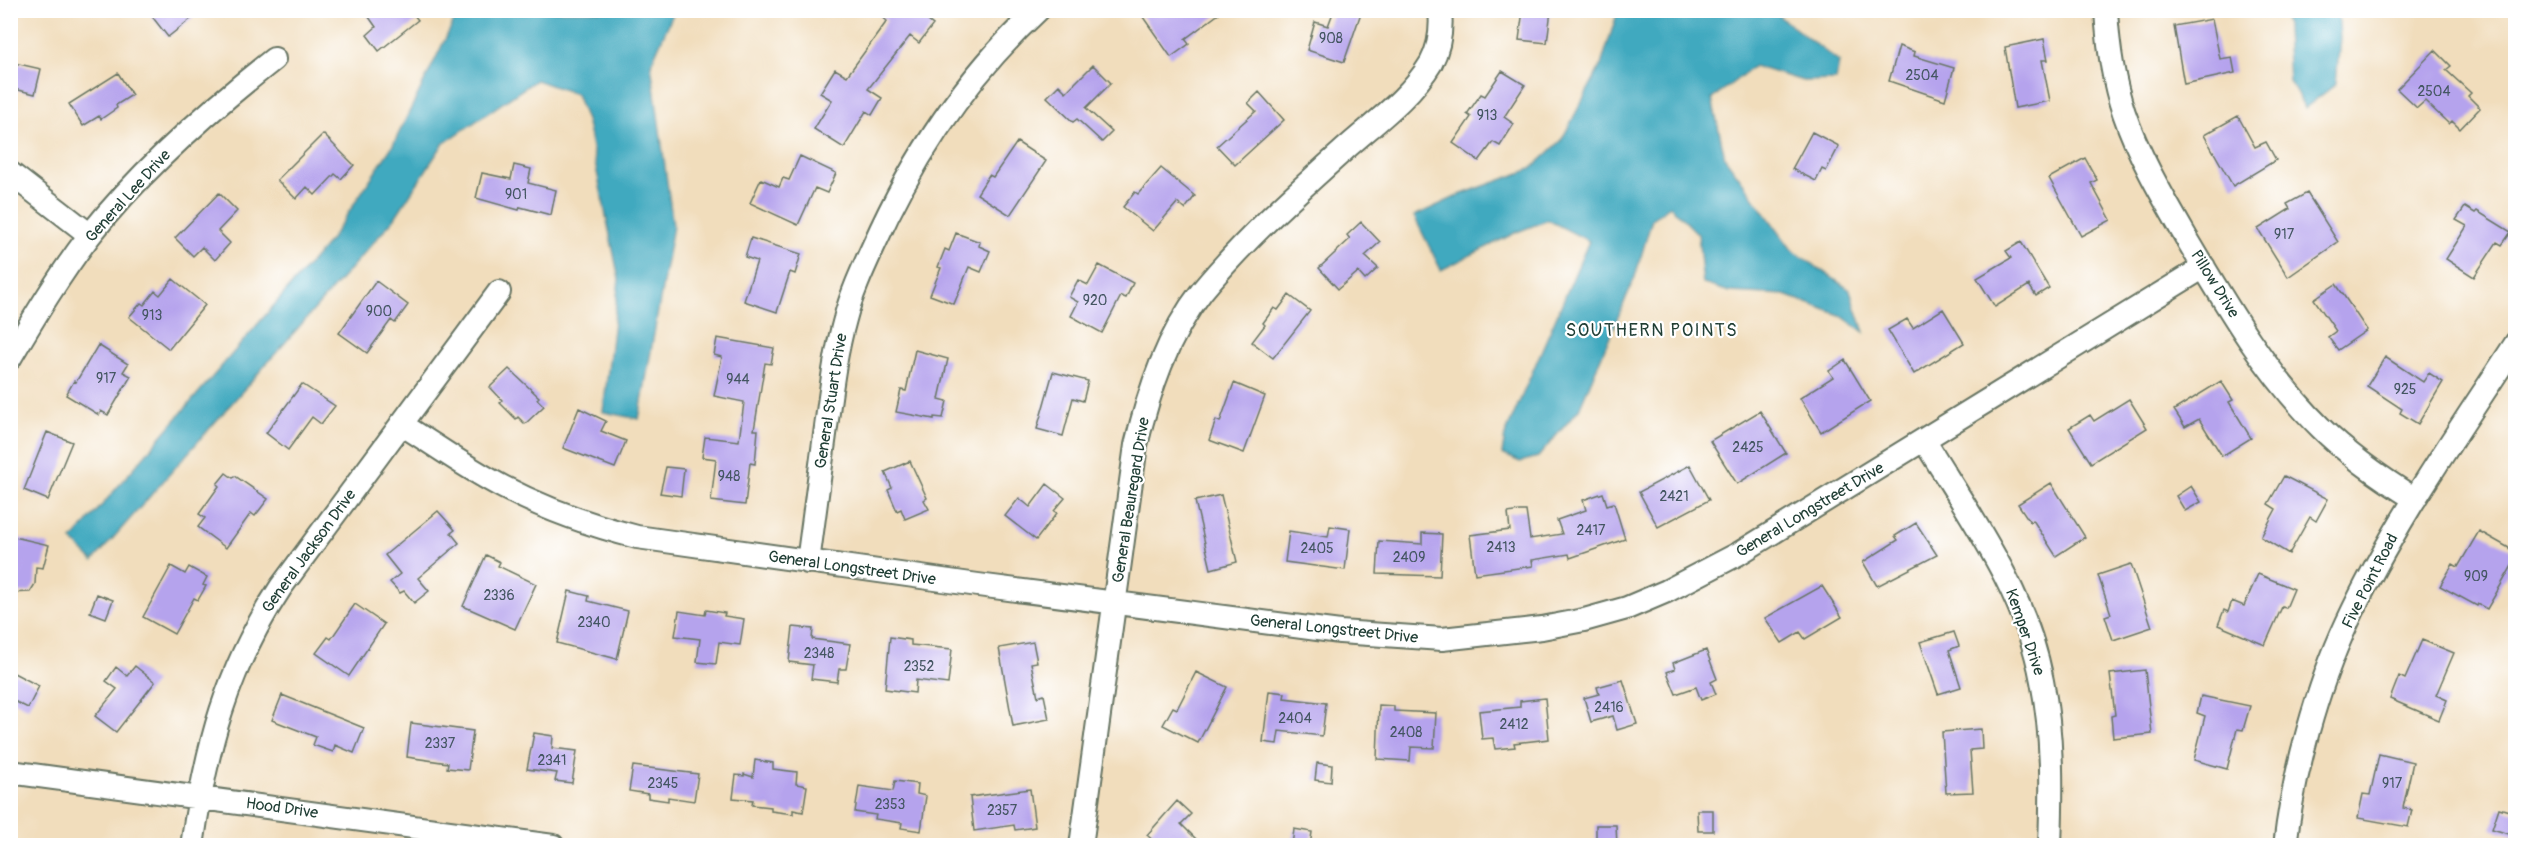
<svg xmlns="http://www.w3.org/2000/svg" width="2526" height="856" viewBox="0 0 2526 856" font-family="Pangolin,sans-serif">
<rect width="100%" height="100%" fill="#fff"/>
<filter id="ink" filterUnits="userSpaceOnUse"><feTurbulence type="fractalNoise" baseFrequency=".0167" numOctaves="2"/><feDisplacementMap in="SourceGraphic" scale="12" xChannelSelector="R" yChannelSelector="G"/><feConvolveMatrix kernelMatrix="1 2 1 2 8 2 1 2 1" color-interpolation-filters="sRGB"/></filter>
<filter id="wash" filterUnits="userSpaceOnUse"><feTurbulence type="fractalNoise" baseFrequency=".008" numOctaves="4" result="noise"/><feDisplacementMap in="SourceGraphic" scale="24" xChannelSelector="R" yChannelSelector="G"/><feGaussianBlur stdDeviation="1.35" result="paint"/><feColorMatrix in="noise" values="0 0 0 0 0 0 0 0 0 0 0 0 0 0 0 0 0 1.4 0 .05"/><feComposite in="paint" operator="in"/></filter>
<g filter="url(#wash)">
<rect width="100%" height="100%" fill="#f1ddbc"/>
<path fill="#3fa9bf" stroke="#2f737a" stroke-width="1.5" d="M 459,11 L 677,11 L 673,14 L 651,64 L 673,226 L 639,419 L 603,412 L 619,279 L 587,123 L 576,94 L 536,80 L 443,144 L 394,219 L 93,561 L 72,540 L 331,239 L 393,145 Z
M 1618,11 L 1777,11 L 1779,16 L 1839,62 L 1836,80 L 1803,81 L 1754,66 L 1712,99 L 1725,158 L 1792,250 L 1850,290 L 1864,332 L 1840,315 L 1785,295 L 1730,292 L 1703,284 L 1698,234 L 1670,206 L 1652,219 L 1635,277 L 1579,409 L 1538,457 L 1520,462 L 1502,454 L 1505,435 L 1589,241 L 1548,220 L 1517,232 L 1441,270 L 1414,216 L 1462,194 L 1531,169 L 1561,141 L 1601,65 Z
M 2285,11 L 2338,11 L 2340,37 L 2336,84 L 2305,108 L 2289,81 Z"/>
<g id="blocks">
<path fill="#b5a3ed" d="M 147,10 L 202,10 L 168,37 Z
M 364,10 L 410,10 L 418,20 L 379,51 L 367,35 L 376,27 Z
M 874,10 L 914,10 L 933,25 L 919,43 L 910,36 L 868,89 L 882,98 L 872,115 L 866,111 L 844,148 L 814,129 L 832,100 L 820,93 L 835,69 L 847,76 L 887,21 Z
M 1138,10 L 1224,10 L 1185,39 L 1189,44 L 1171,57 Z
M 1334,10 L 1362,10 L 1344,62 L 1307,50 L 1315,22 L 1328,26 Z
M 1523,10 L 1551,10 L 1547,43 L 1519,40 Z
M 2212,19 L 2220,59 L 2232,57 L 2235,73 L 2184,84 L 2174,26 Z
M 2044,39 L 2048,60 L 2042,60 L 2050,101 L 2015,108 L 2005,47 Z
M 1899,46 L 1915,52 L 1914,56 L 1954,68 L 1945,100 L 1889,81 Z
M 2435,50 L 2451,66 L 2446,70 L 2471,93 L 2468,96 L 2480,108 L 2460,129 L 2452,121 L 2449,124 L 2425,101 L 2417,108 L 2397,89 Z
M 10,62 L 41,69 L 35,94 L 10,88 Z
M 1093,65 L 1111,83 L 1086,108 L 1112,132 L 1102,142 L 1077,119 L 1073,122 L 1047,97 L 1059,85 L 1066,92 Z
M 1502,71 L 1525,85 L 1504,117 L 1514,124 L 1500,146 L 1493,142 L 1479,161 L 1453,143 L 1471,117 L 1467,114 L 1481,94 L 1485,96 Z
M 118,73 L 132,95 L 116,105 L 117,108 L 101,119 L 99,116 L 83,126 L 69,104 Z
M 1259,92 L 1284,120 L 1235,165 L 1217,146 L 1256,111 L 1248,103 Z
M 2238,116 L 2255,147 L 2266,142 L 2276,160 L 2233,186 L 2204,135 Z
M 1812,132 L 1839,146 L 1826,171 L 1822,169 L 1816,181 L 1792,169 Z
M 323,134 L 354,165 L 341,179 L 335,174 L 315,195 L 307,187 L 296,199 L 277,180 Z
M 1017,142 L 1046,161 L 1010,215 L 977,194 L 989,175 L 993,177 Z
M 800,156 L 836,173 L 827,193 L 815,188 L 798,225 L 750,203 L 761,179 L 779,187 L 783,178 L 789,180 Z
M 2085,158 L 2097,180 L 2091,183 L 2111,220 L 2081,236 L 2049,178 Z
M 514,165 L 531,169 L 528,183 L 556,190 L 551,215 L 520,207 L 519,210 L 476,198 L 482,173 L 511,179 Z
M 1161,168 L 1195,196 L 1185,209 L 1177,203 L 1153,231 L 1123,207 L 1135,192 L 1138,194 Z
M 219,193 L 237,211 L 218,231 L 230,243 L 215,260 L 202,247 L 193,256 L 175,238 Z
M 2307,193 L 2338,242 L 2288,277 L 2258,229 L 2290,209 L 2287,204 Z
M 2465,207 L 2475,213 L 2477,211 L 2511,232 L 2502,245 L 2497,242 L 2474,277 L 2446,259 L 2467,226 L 2456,220 Z
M 1361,222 L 1380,242 L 1365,256 L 1378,268 L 1365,280 L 1358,272 L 1338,289 L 1319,268 L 1350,239 L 1347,235 Z
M 956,233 L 980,242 L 979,246 L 990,251 L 981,272 L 969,267 L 954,304 L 930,295 L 941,268 L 938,267 L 945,249 L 949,251 Z
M 751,238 L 801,254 L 795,274 L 790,272 L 777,312 L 744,301 L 757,261 L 745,257 Z
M 2021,242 L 2049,288 L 2036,296 L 2029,285 L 1995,307 L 1977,278 L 2011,258 L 2006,251 Z
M 1099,265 L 1133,283 L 1126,298 L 1121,296 L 1102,333 L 1071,316 L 1078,302 L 1069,297 L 1078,280 L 1088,285 Z
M 173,279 L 205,305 L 169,349 L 129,317 L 141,303 L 144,305 L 155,291 L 160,295 Z
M 376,281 L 408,305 L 395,323 L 391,320 L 367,353 L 339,333 Z
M 2336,284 L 2367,330 L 2338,350 L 2328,337 L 2336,331 L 2314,299 Z
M 1289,295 L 1310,311 L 1273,358 L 1252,342 L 1265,325 L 1263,323 L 1274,308 L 1278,310 Z
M 1943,309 L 1964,343 L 1914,374 L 1888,330 L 1907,319 L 1913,328 Z
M 717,338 L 774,348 L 771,364 L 765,363 L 754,430 L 758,430 L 755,464 L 750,463 L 745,505 L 711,501 L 716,459 L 702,457 L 705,437 L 739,441 L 744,402 L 714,396 L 722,357 L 714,355 Z
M 98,345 L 128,364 L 123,372 L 131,376 L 108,415 L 101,411 L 99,415 L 66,395 L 74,381 L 76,382 Z
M 915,350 L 948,359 L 939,399 L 947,401 L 943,418 L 934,417 L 934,419 L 896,412 L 901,390 L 906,391 Z
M 2385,357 L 2423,382 L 2429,373 L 2443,382 L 2418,424 L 2400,413 L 2402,409 L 2367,386 Z
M 1845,360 L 1870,401 L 1821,432 L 1800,398 L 1833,377 L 1829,371 Z
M 509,369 L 539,397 L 537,399 L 544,406 L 525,424 L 518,417 L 516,419 L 500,403 L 502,400 L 490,387 Z
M 1053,372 L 1088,381 L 1083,401 L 1073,398 L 1063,436 L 1037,429 Z
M 2221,381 L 2233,400 L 2229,402 L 2251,438 L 2222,456 L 2199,419 L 2185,427 L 2174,410 Z
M 1234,383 L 1265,396 L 1244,453 L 1209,440 L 1216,420 L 1220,422 Z
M 302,384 L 335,406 L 321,424 L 312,417 L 288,450 L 266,433 Z
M 2129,399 L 2147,428 L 2091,463 L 2069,428 L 2090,415 L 2094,421 Z
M 579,408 L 606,421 L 601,431 L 626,441 L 615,468 L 563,448 Z
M 1760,411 L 1786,453 L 1737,484 L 1710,441 Z
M 47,432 L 72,442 L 48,500 L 24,490 Z
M 910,461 L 927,498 L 924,500 L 929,509 L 905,519 L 901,509 L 897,511 L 888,490 L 892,488 L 885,472 Z
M 1690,465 L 1709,500 L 1658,527 L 1639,492 Z
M 666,467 L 684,469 L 681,496 L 660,493 Z
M 226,473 L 233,478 L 235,476 L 268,499 L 255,516 L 251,513 L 226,548 L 198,527 L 205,518 L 199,514 L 219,486 L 217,484 Z
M 2284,476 L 2328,499 L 2316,521 L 2310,517 L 2289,554 L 2261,537 L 2276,509 L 2268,504 Z
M 2051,483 L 2085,537 L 2056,556 L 2033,520 L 2030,522 L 2018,504 Z
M 1047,484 L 1065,498 L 1054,511 L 1057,513 L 1036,540 L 1005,516 L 1019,498 L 1030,507 Z
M 2191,486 L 2201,502 L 2185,511 L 2176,496 Z
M 1603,493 L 1607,505 L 1614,503 L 1625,539 L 1570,558 L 1569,554 L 1532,560 L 1533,566 L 1475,574 L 1470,535 L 1510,530 L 1508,513 L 1519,511 L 1526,511 L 1530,539 L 1562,534 L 1557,520 L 1586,510 L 1583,500 Z
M 1221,495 L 1237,562 L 1211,569 L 1195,501 Z
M 438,511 L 455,530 L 451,533 L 459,543 L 418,578 L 429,591 L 414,603 L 404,591 L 400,593 L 390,582 L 400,574 L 385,555 Z
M 1916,523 L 1937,555 L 1877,586 L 1863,562 L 1898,540 L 1895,536 Z
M 1330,526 L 1350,529 L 1345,570 L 1285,562 L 1289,531 L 1328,537 Z
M 2479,531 L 2516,552 L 2516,559 L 2487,609 L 2478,604 L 2477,606 L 2440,586 L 2453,564 L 2458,567 Z
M 1422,533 L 1442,534 L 1440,576 L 1377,574 L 1379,541 L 1422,544 Z
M 10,536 L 49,545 L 43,568 L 36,567 L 35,584 L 30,592 L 10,593 Z
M 486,555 L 500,562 L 498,566 L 536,584 L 515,629 L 463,606 Z
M 2131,564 L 2152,627 L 2113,640 L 2105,616 L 2111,614 L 2098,575 Z
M 171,566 L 185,574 L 189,567 L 207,577 L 203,585 L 206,586 L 198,600 L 194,598 L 174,634 L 143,617 Z
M 2258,574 L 2294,589 L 2286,608 L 2282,607 L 2265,645 L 2218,625 L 2224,610 L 2228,612 L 2232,601 L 2244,606 Z
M 1822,586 L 1842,617 L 1805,639 L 1800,632 L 1782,643 L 1765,618 Z
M 569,591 L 589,596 L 588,601 L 628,611 L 617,659 L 557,643 Z
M 97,594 L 113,600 L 106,618 L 90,612 Z
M 355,604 L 384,624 L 349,676 L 316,653 L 328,637 L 331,639 Z
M 706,610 L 725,613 L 724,616 L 744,619 L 740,645 L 719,642 L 716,664 L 697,662 L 700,639 L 675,636 L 679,611 L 705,615 Z
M 793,627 L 813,629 L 812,639 L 850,644 L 846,669 L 839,669 L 837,682 L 811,679 L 813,665 L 789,662 Z
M 1954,632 L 1959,646 L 1949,650 L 1961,687 L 1938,694 L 1920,642 Z
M 890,637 L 911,640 L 911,645 L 952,649 L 948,684 L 916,680 L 915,693 L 885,689 Z
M 2422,640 L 2454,653 L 2436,695 L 2447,700 L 2439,720 L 2390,699 L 2399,676 L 2405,679 Z
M 1033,642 L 1037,662 L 1031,663 L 1038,697 L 1044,695 L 1049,719 L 1013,726 L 999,648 Z
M 1706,650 L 1717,679 L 1711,682 L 1716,694 L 1701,700 L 1696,687 L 1676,694 L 1667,672 L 1675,669 L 1673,663 Z
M 135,666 L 155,682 L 116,732 L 95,716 L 117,689 L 106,681 L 116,667 L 127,676 Z
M 2145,670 L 2152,734 L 2113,738 L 2111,716 L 2115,715 L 2110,674 Z
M 10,671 L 39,686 L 28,708 L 10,699 Z
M 1196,672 L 1227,687 L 1198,743 L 1163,725 L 1173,707 L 1177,709 Z
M 1623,680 L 1637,724 L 1617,730 L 1613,716 L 1591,722 L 1584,698 L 1599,694 L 1597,687 Z
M 1269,691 L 1285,693 L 1284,698 L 1326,703 L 1322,736 L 1279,731 L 1277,744 L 1263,742 Z
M 282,695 L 364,728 L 354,753 L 335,745 L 333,752 L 313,745 L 316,737 L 272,720 Z
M 2201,696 L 2250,706 L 2243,730 L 2237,729 L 2227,769 L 2194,760 L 2205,716 L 2197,713 Z
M 1545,698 L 1549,739 L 1514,743 L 1515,747 L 1495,749 L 1493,738 L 1482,739 L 1479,711 L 1520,707 L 1520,701 Z
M 1379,705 L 1394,706 L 1394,711 L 1436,713 L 1434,748 L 1411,747 L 1410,761 L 1377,759 Z
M 411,723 L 473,731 L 468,770 L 447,768 L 448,763 L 407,757 Z
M 1981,729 L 1982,749 L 1970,750 L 1973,792 L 1946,793 L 1942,732 Z
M 534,733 L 553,736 L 552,748 L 577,751 L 572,783 L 555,781 L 557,773 L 527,769 Z
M 2379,754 L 2413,762 L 2403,808 L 2412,810 L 2408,827 L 2358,818 L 2363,794 L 2370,795 Z
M 755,760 L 773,763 L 773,769 L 797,772 L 796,784 L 807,786 L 803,812 L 793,810 L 793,814 L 771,811 L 771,807 L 752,805 L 753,800 L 733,798 L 736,775 L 744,776 L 744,774 L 753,777 Z
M 1317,763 L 1332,765 L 1331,782 L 1315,780 Z
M 633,766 L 698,774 L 694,801 L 668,797 L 668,801 L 648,798 L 648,794 L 629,791 Z
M 895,781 L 918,784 L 917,794 L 926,796 L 921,831 L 901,828 L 902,823 L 875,819 L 876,815 L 855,812 L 859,786 L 893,791 Z
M 1030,789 L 1035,827 L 1015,830 L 1014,825 L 974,831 L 970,797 Z
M 1177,801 L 1191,814 L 1181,824 L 1203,846 L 1159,846 L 1147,835 Z
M 2499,808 L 2516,813 L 2516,836 L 2492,829 Z
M 1697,810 L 1713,810 L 1713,831 L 1698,831 Z
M 1596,825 L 1616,825 L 1617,846 L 1596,846 Z
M 1294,829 L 1312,832 L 1310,846 L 1292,846 Z"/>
</g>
</g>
<g filter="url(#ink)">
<use href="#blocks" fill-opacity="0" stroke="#687564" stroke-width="1.5"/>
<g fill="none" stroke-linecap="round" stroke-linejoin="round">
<g stroke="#687564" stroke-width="26">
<path id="street" d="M 2106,10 C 2108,45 2113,81 2124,113 C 2139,157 2164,199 2187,239 C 2226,305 2266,374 2321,428 C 2349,456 2381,478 2415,499
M 10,173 L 90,235
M 10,358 C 35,316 60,274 90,235 C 142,169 208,111 274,59
M 401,424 C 435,445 468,469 503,487 C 545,509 590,525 637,537 L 978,585 L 1340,632 L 1442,639 L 1542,628 L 1584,620 L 1627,608 L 1667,591 L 1738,554 L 2204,267
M 1924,440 C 1970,516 2026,592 2042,681 C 2053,736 2052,791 2050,846
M 808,562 C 814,517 820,472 826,427 C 831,390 835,355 845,319 C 851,295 862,271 873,247 C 912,159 967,76 1038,10
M 10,772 L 553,846
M 192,846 C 206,748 226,670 281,587 L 499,292
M 1081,846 L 1136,445 C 1149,391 1167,336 1202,291 C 1244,240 1295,194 1344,150 C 1374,123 1410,98 1431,63 C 1440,46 1442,29 1440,10
M 2285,846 C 2293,775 2317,687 2347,623 C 2393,524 2457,434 2516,343"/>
</g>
<use href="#street" stroke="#fff" stroke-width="22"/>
</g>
</g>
<g text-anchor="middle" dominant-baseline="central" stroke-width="4.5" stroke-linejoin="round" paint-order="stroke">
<g font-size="14" fill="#445662">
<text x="1331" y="38">908</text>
<text x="1922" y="75">2504</text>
<text x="2434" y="91">2504</text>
<text x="1487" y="115">913</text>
<text x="516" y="194">901</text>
<text x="2284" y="234">917</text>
<text x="1095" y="300">920</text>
<text x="379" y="311">900</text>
<text x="152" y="315">913</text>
<text x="106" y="378">917</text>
<text x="738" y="379">944</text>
<text x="2405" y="389">925</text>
<text x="1748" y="447">2425</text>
<text x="729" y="476">948</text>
<text x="1674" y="496">2421</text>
<text x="1591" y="530">2417</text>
<text x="1501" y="547">2413</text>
<text x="1317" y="548">2405</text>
<text x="1409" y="557">2409</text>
<text x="2476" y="576">909</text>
<text x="499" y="595">2336</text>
<text x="594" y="622">2340</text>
<text x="819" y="653">2348</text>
<text x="919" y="666">2352</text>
<text x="1609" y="707">2416</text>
<text x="1295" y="718">2404</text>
<text x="1514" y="724">2412</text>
<text x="1406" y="732">2408</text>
<text x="440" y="743">2337</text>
<text x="552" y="760">2341</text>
<text x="663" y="783">2345</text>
<text x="2392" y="783">917</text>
<text x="890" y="804">2353</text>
<text x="1002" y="810">2357</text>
</g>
<g font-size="16" fill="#1f3d34" stroke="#fff">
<text transform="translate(128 196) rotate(-48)">General Lee Drive</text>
<text transform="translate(2215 284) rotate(58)">Pillow Drive</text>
<text transform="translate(831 401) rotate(-81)">General Stuart Drive</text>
<text transform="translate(1131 500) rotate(-81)">General Beauregard Drive</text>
<text transform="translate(1810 510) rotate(-31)">General Longstreet Drive</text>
<text transform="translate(309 551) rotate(-54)">General Jackson Drive</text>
<text transform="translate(852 568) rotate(8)">General Longstreet Drive</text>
<text transform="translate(2370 581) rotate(-63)">Five Point Road</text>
<text transform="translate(1334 629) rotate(6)">General Longstreet Drive</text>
<text transform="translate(2025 632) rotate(71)">Kemper Drive</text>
<text transform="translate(282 808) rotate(8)">Hood Drive</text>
</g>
<g font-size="18" letter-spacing="1.5" fill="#1f3d34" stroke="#fff">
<text x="1652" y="330">SOUTHERN POINTS</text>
</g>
</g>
<rect width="2526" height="856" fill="none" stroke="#fff" stroke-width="36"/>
</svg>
